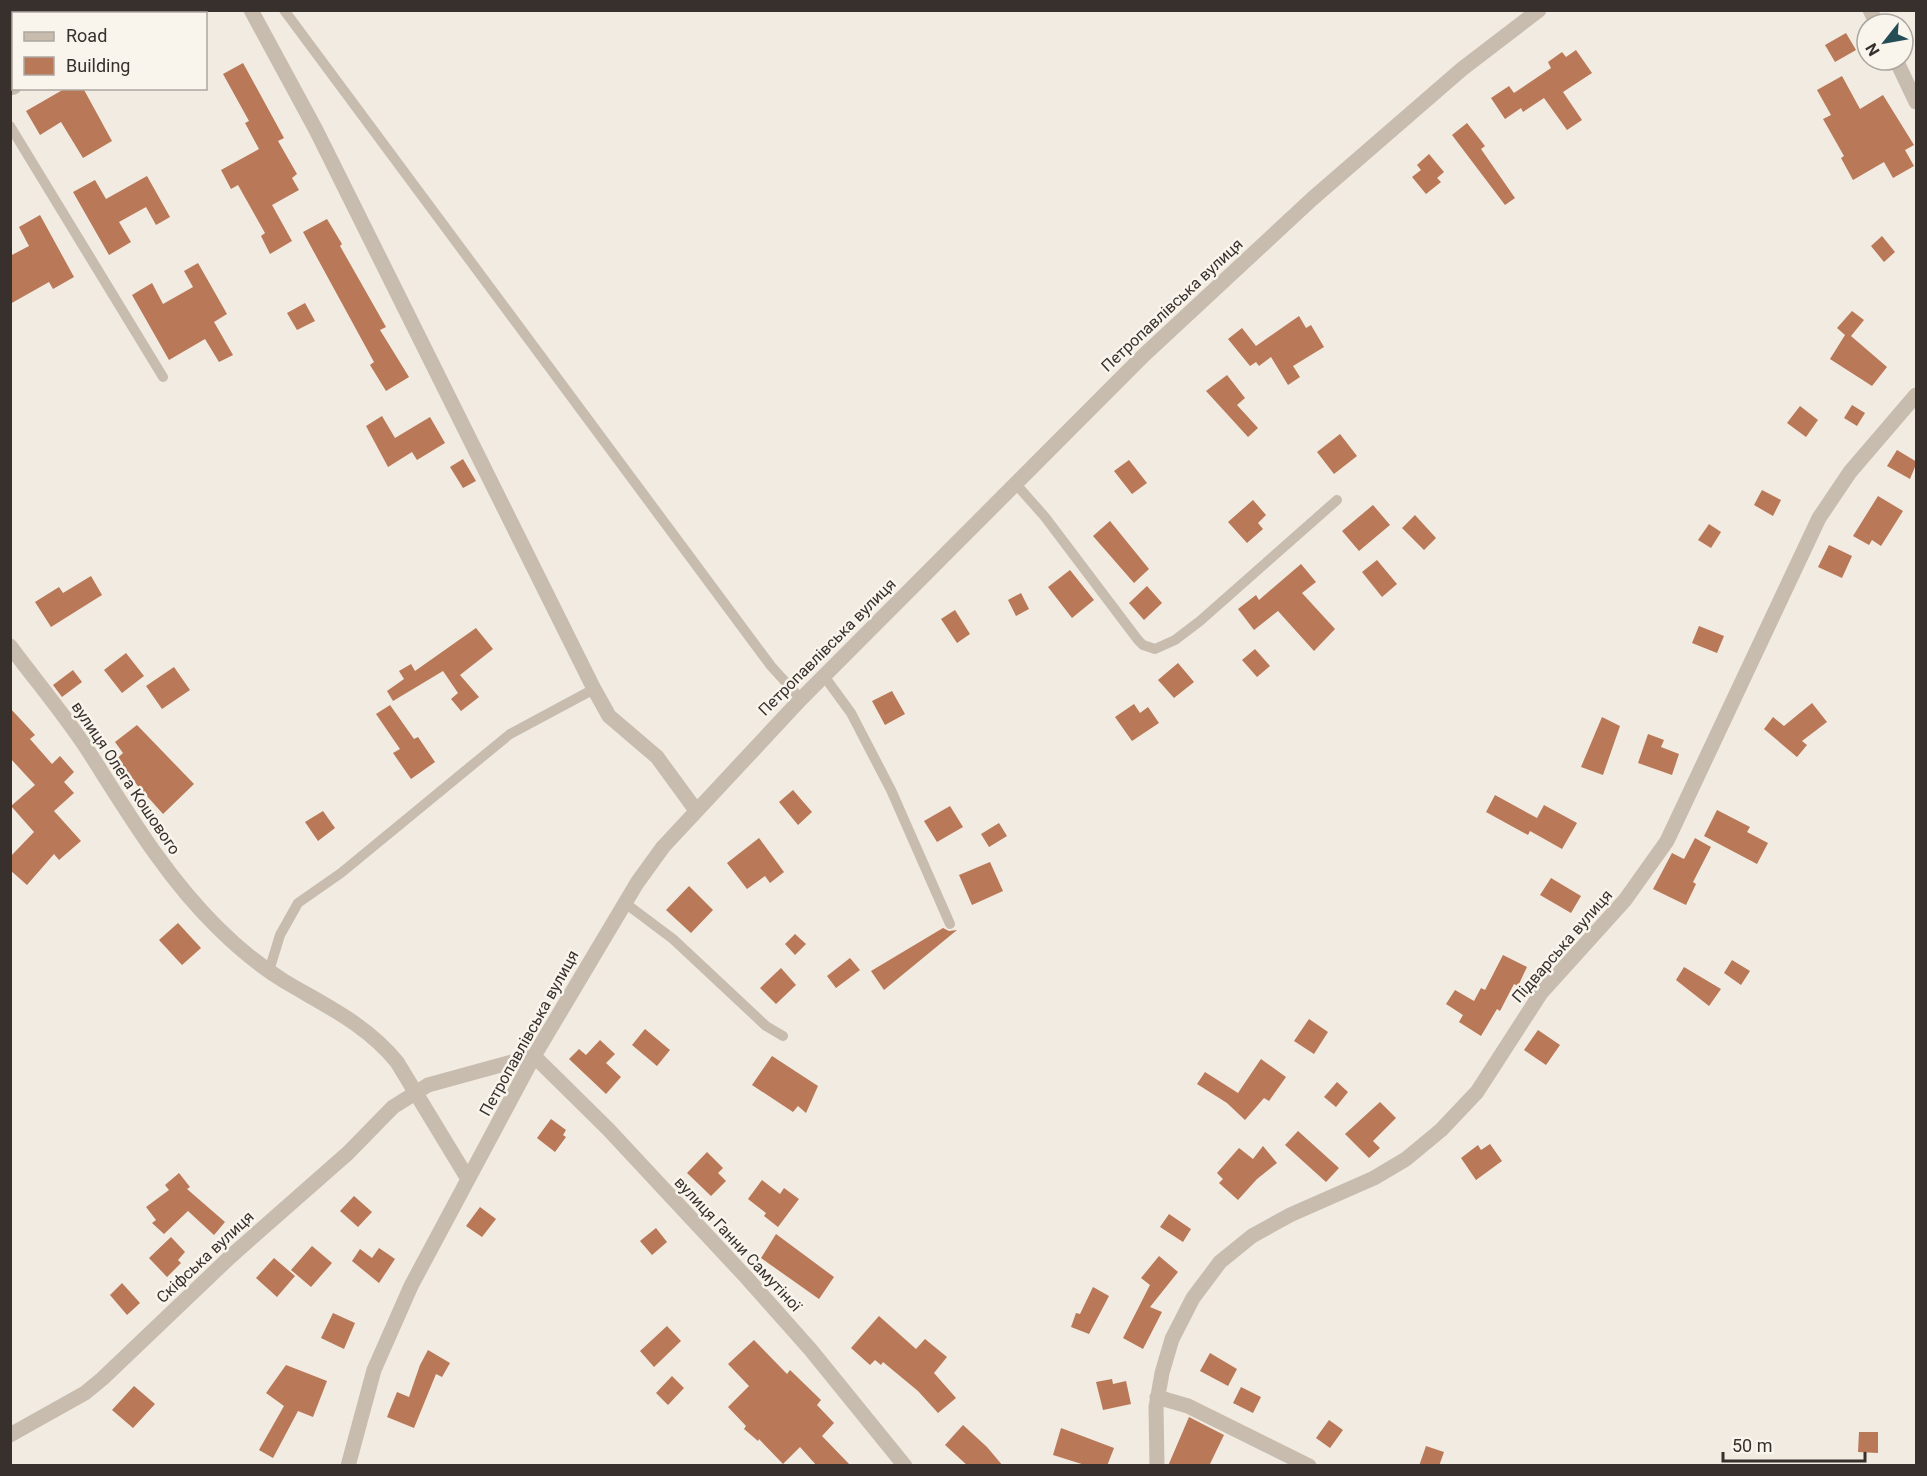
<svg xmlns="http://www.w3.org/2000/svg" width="1927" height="1476" viewBox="0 0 1927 1476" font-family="Roboto,sans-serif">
<rect width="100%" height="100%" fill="#f1ebe1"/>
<path fill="#b97857" d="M 1846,33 L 1856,50 L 1835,62 L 1825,45 Z
M 1576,50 L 1592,73 L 1563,92 L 1582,120 L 1567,130 L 1544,98 L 1523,112 L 1521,108 L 1505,119 L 1491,98 L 1509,86 L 1514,93 L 1551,68 L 1548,62 L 1562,52 L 1566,57 Z
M 243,63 L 284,138 L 278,141 L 297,174 L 292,178 L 299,190 L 272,205 L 292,241 L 270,254 L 261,236 L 265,233 L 238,185 L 231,189 L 221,170 L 259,149 L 245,123 L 249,121 L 223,74 Z
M 1842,76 L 1860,109 L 1883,95 L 1914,145 L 1905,150 L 1914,166 L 1893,178 L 1884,162 L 1853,180 L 1841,158 L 1844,156 L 1823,119 L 1831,115 L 1817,90 Z
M 66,88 L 83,88 L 112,141 L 83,158 L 61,122 L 40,135 L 26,111 Z
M 1467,123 L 1485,146 L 1481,149 L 1515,198 L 1505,205 L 1452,135 Z
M 1429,154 L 1444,172 L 1437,178 L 1441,182 L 1426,194 L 1412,177 L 1421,170 L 1417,165 Z
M 147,176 L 170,217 L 156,225 L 146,207 L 119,222 L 131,242 L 109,255 L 73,192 L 95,180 L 106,199 Z
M 40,215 L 74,277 L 53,289 L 49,282 L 10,304 L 10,256 L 29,246 L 19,227 Z
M 327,219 L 342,244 L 340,246 L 386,327 L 380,330 L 409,377 L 386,391 L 370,365 L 374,362 L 303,232 Z
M 1882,236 L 1895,252 L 1884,262 L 1871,246 Z
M 198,263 L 227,314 L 214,322 L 233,355 L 219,362 L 205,339 L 169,360 L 132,295 L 152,283 L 163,304 L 193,287 L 184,271 Z
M 305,303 L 315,321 L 297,330 L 287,313 Z
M 1852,311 L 1864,320 L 1851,336 L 1887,367 L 1872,386 L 1830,359 L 1845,335 L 1837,328 Z
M 1299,316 L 1306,328 L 1311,325 L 1324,347 L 1293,366 L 1300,377 L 1288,385 L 1271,357 L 1259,366 L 1256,362 L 1250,366 L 1228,339 L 1242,328 L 1256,346 Z
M 1227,375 L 1245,398 L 1237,405 L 1258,428 L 1248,437 L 1206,391 Z
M 1852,405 L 1865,413 L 1857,426 L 1844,418 Z
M 1800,406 L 1818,420 L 1806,437 L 1787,423 Z
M 382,416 L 395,438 L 430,417 L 445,443 L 417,460 L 412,452 L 388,467 L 366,426 Z
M 1340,434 L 1357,456 L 1334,474 L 1317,452 Z
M 1897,450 L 1917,462 L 1910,479 L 1887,466 Z
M 463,459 L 476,481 L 463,488 L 450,467 Z
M 1129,460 L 1147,483 L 1132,494 L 1114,471 Z
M 1762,490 L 1781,500 L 1773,516 L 1754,505 Z
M 1878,496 L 1903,511 L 1881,546 L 1872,540 L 1869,545 L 1853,536 Z
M 1253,500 L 1266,515 L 1258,523 L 1263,529 L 1247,543 L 1228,522 Z
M 1373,505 L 1390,525 L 1359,551 L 1342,531 Z
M 1415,515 L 1436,538 L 1424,550 L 1402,528 Z
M 1110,521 L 1149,569 L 1134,583 L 1093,536 Z
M 1709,524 L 1721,532 L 1711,548 L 1698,540 Z
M 1829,545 L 1852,556 L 1842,578 L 1818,567 Z
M 1377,560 L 1397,584 L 1382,597 L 1362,572 Z
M 1301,564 L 1316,582 L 1302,593 L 1335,629 L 1314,651 L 1278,611 L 1254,630 L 1238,609 L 1256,595 L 1259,600 Z
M 1070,570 L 1094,600 L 1072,618 L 1048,587 Z
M 91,576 L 102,595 L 51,627 L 35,602 L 59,587 L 63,593 Z
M 1147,586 L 1162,603 L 1144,620 L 1129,603 Z
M 1021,593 L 1029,609 L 1016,616 L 1008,600 Z
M 955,610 L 970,634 L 957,643 L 941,619 Z
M 1699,626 L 1724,636 L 1717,653 L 1692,643 Z
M 476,628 L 493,649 L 460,675 L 479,697 L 461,711 L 451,699 L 458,693 L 443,671 L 393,701 L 387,691 L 404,679 L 399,671 L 411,664 L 415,671 Z
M 1255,649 L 1270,666 L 1257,677 L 1242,660 Z
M 126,653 L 144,676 L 122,693 L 104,670 Z
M 1178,663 L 1194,682 L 1174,698 L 1158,680 Z
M 174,667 L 190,690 L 162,709 L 146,686 Z
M 73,670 L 82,682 L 62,697 L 53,685 Z
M 892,691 L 905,714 L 885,725 L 872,701 Z
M 1812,703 L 1827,722 L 1802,741 L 1807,745 L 1797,757 L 1764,729 L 1773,717 L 1784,726 Z
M 1134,704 L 1140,713 L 1148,707 L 1159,723 L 1132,741 L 1115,717 Z
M 390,705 L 414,739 L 418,737 L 435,762 L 411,779 L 393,753 L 400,749 L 376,714 Z
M 10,708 L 35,735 L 30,739 L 52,764 L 60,756 L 74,772 L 64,782 L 74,793 L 54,811 L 81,841 L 59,860 L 54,854 L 27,885 L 10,870 L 10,857 L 34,832 L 11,806 L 35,785 L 10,758 Z
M 1602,717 L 1620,726 L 1603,775 L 1581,767 Z
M 137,725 L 194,784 L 163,814 L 129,776 L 123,782 L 109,766 L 123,753 L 115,742 Z
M 1648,734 L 1664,740 L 1661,747 L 1679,754 L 1672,775 L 1638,763 Z
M 793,790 L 812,812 L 798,825 L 779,802 Z
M 1495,795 L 1537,818 L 1544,805 L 1577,823 L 1562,849 L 1530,831 L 1528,835 L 1486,812 Z
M 950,806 L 963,827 L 937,842 L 924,821 Z
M 1717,810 L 1750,827 L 1747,832 L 1768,843 L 1757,864 L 1704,836 Z
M 323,811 L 335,828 L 318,841 L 305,822 Z
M 999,823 L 1007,836 L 989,847 L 981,834 Z
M 759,838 L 784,872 L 770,883 L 765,876 L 747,889 L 727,863 Z
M 1695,838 L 1711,847 L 1693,882 L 1696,884 L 1686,905 L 1653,889 L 1672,853 L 1684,859 Z
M 990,862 L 1003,891 L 972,905 L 959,875 Z
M 1551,878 L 1581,896 L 1571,913 L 1540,895 Z
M 689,886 L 713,910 L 691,933 L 666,910 Z
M 178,923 L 201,948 L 182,965 L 159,940 Z
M 943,928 L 949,931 L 957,930 L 884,990 L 871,971 Z
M 795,934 L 806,944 L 795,955 L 785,944 Z
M 1503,955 L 1527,967 L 1518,986 L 1514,984 L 1500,1011 L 1497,1009 L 1481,1036 L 1459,1022 L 1463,1015 L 1446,1004 L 1455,990 L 1474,1001 L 1481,988 L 1485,990 Z
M 850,958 L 860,970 L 836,988 L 827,976 Z
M 1732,960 L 1750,971 L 1741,985 L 1724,973 Z
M 1684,967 L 1721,989 L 1709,1006 L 1676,980 Z
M 781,968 L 796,985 L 776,1004 L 760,988 Z
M 1309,1019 L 1328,1032 L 1314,1054 L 1294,1041 Z
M 645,1029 L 670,1050 L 657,1066 L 632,1045 Z
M 1538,1030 L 1560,1045 L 1546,1065 L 1524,1050 Z
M 600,1040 L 615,1054 L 606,1063 L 621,1077 L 606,1094 L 569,1059 L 579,1049 L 586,1055 Z
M 772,1056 L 818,1086 L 806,1113 L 798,1106 L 793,1112 L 752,1085 Z
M 1261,1059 L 1286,1077 L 1269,1101 L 1264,1098 L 1245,1120 L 1227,1103 L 1197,1084 L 1205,1072 L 1238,1093 Z
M 1337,1082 L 1348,1092 L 1336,1107 L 1324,1097 Z
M 1380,1102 L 1396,1118 L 1373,1141 L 1380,1148 L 1369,1158 L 1345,1134 Z
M 551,1119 L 566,1130 L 563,1135 L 566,1137 L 555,1152 L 537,1138 Z
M 1298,1131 L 1339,1168 L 1326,1182 L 1285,1145 Z
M 1490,1144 L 1502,1161 L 1476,1180 L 1461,1158 L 1478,1145 L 1481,1150 Z
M 1263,1146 L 1277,1163 L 1257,1179 L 1238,1200 L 1219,1183 L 1223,1179 L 1217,1173 L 1239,1148 L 1253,1159 Z
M 707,1152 L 723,1168 L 718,1173 L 726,1181 L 711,1196 L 687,1173 Z
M 179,1173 L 190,1187 L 187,1189 L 225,1222 L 214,1235 L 188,1211 L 164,1234 L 152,1223 L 156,1220 L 146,1207 L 169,1190 L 165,1185 Z
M 762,1180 L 780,1194 L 784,1188 L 799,1199 L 778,1227 L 764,1216 L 766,1213 L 748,1199 Z
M 354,1196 L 372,1212 L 358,1227 L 340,1211 Z
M 480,1207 L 496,1219 L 482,1237 L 466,1226 Z
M 1169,1214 L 1191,1229 L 1183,1242 L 1160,1227 Z
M 656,1228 L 667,1242 L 652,1255 L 640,1241 Z
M 776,1234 L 834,1277 L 819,1299 L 761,1258 Z
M 171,1237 L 185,1252 L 178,1260 L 181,1263 L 167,1277 L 149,1258 Z
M 312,1246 L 332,1263 L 311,1287 L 291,1270 Z
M 379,1248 L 395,1259 L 379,1283 L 352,1261 L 360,1249 L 372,1258 Z
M 1159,1256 L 1178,1272 L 1150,1307 L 1162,1312 L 1143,1349 L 1123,1338 L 1150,1285 L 1141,1278 Z
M 274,1258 L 295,1276 L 277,1297 L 256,1278 Z
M 122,1283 L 140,1303 L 127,1315 L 110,1295 Z
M 1093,1287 L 1109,1296 L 1089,1334 L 1071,1327 L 1076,1313 L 1080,1314 Z
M 333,1313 L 355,1323 L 344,1349 L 321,1338 Z
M 879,1316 L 916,1349 L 925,1339 L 947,1357 L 934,1373 L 956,1398 L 938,1413 L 918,1391 L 883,1362 L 881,1365 L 875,1360 L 870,1365 L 851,1348 Z
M 667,1326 L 681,1341 L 654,1367 L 640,1351 Z
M 754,1340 L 787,1374 L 790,1370 L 821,1400 L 817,1405 L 834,1423 L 822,1436 L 851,1466 L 817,1466 L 800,1447 L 783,1464 L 759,1439 L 758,1441 L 744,1429 L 746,1426 L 728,1407 L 749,1386 L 728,1364 Z
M 428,1350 L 450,1363 L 442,1377 L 436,1374 L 414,1428 L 387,1417 L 397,1392 L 409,1397 L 420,1365 Z
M 1210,1353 L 1237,1369 L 1228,1386 L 1200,1371 Z
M 286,1365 L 327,1381 L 313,1417 L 298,1411 L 273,1458 L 259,1450 L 284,1406 L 266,1393 Z
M 672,1376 L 684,1388 L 668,1405 L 656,1393 Z
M 1112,1379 L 1113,1384 L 1126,1381 L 1131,1404 L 1103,1410 L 1096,1382 Z
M 134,1386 L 155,1404 L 133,1428 L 112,1410 Z
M 1241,1387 L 1261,1397 L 1253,1413 L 1233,1403 Z
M 1189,1417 L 1224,1435 L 1209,1466 L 1168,1466 Z
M 1329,1420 L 1343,1430 L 1330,1448 L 1316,1438 Z
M 963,1425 L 987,1447 L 1003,1466 L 968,1466 L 945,1445 Z
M 1061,1428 L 1114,1448 L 1107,1466 L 1088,1466 L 1053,1455 Z
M 1859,1432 L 1878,1432 L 1878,1453 L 1858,1452 Z
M 1426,1446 L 1444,1452 L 1439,1466 L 1419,1466 Z"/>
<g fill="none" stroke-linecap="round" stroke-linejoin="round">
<path stroke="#c8bcae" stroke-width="10" d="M 284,10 L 771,666 L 801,699
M 10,126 L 163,377
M 1015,483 L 1045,517 L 1138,640 L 1143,645 L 1155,649 L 1175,640 L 1200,621 L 1337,500
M 824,676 L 851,713 L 891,790 L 950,924
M 625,903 L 673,939 L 766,1026 L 783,1036
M 269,971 L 280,935 L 298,903 L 341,873 L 510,734 L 594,689"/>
<path stroke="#c8bcae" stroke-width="15" d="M 251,10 L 316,130 L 594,689 L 609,716 L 657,757 L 695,809
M 1870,10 L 1877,24
M 97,14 L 100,10
M 1896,60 L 1916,102
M 10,88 L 14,87
M 10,646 C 36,681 65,715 89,752 C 128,813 165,876 217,927 C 237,947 260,966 284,981 C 326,1006 366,1024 397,1062 L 468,1179
M 1157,1397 L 1188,1406 L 1309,1466
M 10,1435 L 85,1393 L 102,1379 L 230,1257 L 348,1153 L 393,1107 L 428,1085 L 534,1056 L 608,1129 L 746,1277 L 810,1349 L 905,1466
M 348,1466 L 374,1370 L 411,1286 L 534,1056 L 637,883 L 663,847 L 801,699 L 1144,355 L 1312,199 L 1462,69 L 1539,10
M 1157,1466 L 1156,1407 L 1162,1373 L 1172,1339 L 1193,1298 L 1220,1262 L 1252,1236 L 1290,1215 L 1374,1178 L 1406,1159 L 1441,1130 L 1477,1092 L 1541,993 L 1625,900 L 1667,841 L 1819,518 L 1850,472 L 1916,395"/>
</g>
<g text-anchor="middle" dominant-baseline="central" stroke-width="5" stroke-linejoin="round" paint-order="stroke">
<g font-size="16" fill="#38302c" stroke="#f9f5ed">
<text transform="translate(1172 305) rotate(-43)">Петропавлівська вулиця</text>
<text transform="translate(827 647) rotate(-45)">Петропавлівська вулиця</text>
<text transform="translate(126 778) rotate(56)">вулиця Олега Кошового</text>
<text transform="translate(1562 946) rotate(-49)">Підварська вулиця</text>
<text transform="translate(529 1033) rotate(-61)">Петропавлівська вулиця</text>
<text transform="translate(738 1244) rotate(47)">вулиця Ганни Самутіної</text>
<text transform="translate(205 1257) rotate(-43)">Скіфська вулиця</text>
</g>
</g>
<rect width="1927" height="1476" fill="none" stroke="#38302c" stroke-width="24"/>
<rect x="12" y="12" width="195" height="78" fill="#f9f5ed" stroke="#aca6a0" stroke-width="1.5"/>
<rect x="24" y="32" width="30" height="9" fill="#c8bcae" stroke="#aca6a0" stroke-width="1.5"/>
<text x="66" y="42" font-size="18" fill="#38302c">Road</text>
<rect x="24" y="57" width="30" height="18" fill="#b97857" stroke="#aca6a0" stroke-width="1.5"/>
<text x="66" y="72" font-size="18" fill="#38302c">Building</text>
<g transform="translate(1885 42) rotate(239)"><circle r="28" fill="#f9f5ed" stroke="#aca6a0" stroke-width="1.5"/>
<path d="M0-4.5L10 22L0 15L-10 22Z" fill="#254d55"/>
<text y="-9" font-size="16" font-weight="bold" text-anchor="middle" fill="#38302c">N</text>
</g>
<path d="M1723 1452v9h142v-9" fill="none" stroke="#38302c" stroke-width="3"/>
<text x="1732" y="1452" font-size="18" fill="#38302c" stroke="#f9f5ed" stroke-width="4.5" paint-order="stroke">50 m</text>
</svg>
